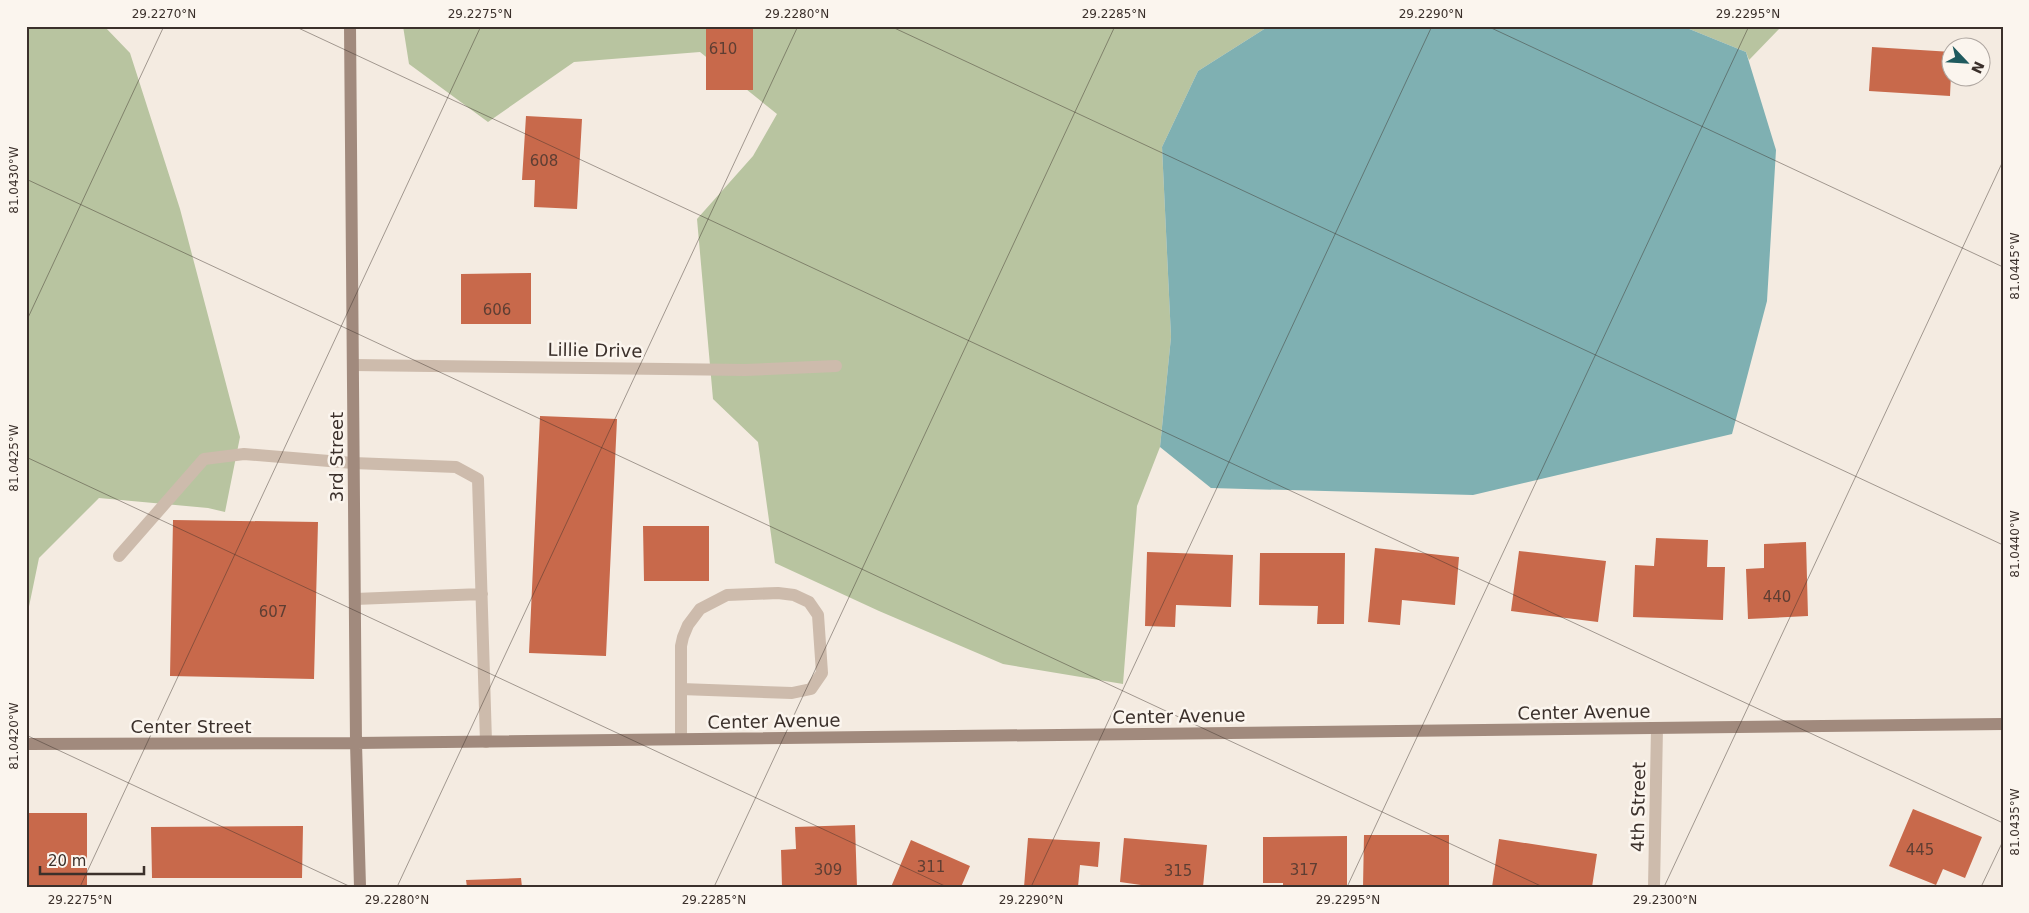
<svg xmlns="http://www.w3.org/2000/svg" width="2029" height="913" viewBox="0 0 2029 913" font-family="'DejaVu Sans',sans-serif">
<rect width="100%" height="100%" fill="#f4ebe1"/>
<path fill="#b8c4a0" d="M 26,26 L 104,26 L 130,53 L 180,209 L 240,437 L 225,512 L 208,508 L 99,498 L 39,558 L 26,621 Z
M 403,26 L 1269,26 L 1198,71 L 1162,147 L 1171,337 L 1160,447 L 1137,506 L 1123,684 L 1003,664 L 879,611 L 775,563 L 758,442 L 713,399 L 697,219 L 753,156 L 777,114 L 700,52 L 574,62 L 488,122 L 409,64 Z
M 1682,26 L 1782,26 L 1749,60 L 1746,52 Z"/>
<path fill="#7fb0b2" d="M 1269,26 L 1682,26 L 1746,52 L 1776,150 L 1767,301 L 1732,434 L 1473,495 L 1211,488 L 1160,447 L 1171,337 L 1162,147 L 1198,71 Z"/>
<path fill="#c8694b" d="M 706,26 L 753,26 L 753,90 L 706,90 Z
M 1872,47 L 1952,52 L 1950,96 L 1869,91 Z
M 526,116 L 582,119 L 577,209 L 534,207 L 535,180 L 522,180 Z
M 531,273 L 531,324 L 461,324 L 461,274 Z
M 540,416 L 617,419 L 606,656 L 529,653 Z
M 173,520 L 318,522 L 314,679 L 170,676 Z
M 643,526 L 709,526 L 709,581 L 644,581 Z
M 1656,538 L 1708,540 L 1707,567 L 1725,567 L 1723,620 L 1633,617 L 1635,565 L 1654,566 Z
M 1806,542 L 1808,616 L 1748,619 L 1746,569 L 1764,568 L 1764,544 Z
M 1375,548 L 1459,557 L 1455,605 L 1402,600 L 1400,625 L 1368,622 Z
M 1519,551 L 1606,561 L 1598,622 L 1511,611 Z
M 1147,552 L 1233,555 L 1231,607 L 1176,605 L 1175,627 L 1145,626 Z
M 1260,553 L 1345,553 L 1344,624 L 1317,624 L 1318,606 L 1259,605 Z
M 1913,809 L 1982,837 L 1965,878 L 1943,869 L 1936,885 L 1889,866 Z
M 26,813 L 87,813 L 87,887 L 26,887 Z
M 855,825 L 857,887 L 782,887 L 781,850 L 796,849 L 795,827 Z
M 303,826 L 302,878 L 152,878 L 151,827 Z
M 1364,835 L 1449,835 L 1449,887 L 1363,887 Z
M 1347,836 L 1347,887 L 1283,887 L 1283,883 L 1263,883 L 1263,837 Z
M 1028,838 L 1100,842 L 1098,867 L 1080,865 L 1078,887 L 1024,887 Z
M 1124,838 L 1207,845 L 1203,887 L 1155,887 L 1120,882 Z
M 1499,839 L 1597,854 L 1592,887 L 1492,887 Z
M 911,840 L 970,866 L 961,887 L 891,887 Z
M 521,878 L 522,887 L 467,887 L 466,880 Z"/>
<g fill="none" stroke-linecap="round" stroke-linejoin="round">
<path stroke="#cdbbac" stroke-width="12" d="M 353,365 L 745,370 L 836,366
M 119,556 L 204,459 L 244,454 L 353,463 L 456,467 L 478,479 L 486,742
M 355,599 L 482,594
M 681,739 L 681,646 L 683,637 L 688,625 L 700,609 L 727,595 L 778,593 L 794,595 L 809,602 L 818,615 L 822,673 L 811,689 L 792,693 L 681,689"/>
<path stroke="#cdbbac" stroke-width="12" d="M 1654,887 L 1657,728"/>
<path stroke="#a18a7d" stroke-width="12" d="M 350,26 L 356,743 L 360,887
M 26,744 L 356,743 L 2003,724"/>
</g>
<path fill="none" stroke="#3b302b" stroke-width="1" stroke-opacity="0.45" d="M 294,26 L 2003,823M 890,26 L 2003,545M 1487,26 L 2003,267M 26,179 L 1543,887M 26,322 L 164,26M 26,457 L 947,887M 26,735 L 351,887M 80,887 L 481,26M 397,887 L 798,26M 714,887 L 1115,26M 1031,887 L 1432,26M 1347,887 L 1749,26M 1664,887 L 2003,161M 1981,887 L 2003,841"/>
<g text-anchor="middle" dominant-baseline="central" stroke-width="5" stroke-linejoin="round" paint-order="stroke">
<g font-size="15" fill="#5e3e33">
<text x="723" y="49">610</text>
<text x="544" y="161">608</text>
<text x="497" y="310">606</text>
<text x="1777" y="597">440</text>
<text x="273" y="612">607</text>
<text x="1920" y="850">445</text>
<text x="931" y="867">311</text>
<text x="828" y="870">309</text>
<text x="1304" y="870">317</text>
<text x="1178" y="871">315</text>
</g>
<g font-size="18" fill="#3b302b" stroke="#fbf5ee">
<text transform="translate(595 350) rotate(1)">Lillie Drive</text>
<text transform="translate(336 457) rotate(-90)">3rd Street</text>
<text transform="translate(1584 712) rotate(-1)">Center Avenue</text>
<text transform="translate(1179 716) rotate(-1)">Center Avenue</text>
<text transform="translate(774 721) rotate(-1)">Center Avenue</text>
<text x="191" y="726">Center Street</text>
<text transform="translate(1638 807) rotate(-89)">4th Street</text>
</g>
</g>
<rect width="2029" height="913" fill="none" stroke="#fbf5ee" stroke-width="55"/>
<g transform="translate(1966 62) rotate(115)"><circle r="24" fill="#fbf5ee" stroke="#aea6a0"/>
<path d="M0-4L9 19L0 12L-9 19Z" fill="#1f5a5e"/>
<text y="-8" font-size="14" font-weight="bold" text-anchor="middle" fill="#3b302b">N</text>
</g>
<path d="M40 866v8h104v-8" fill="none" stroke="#3b302b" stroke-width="2.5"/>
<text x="48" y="866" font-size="15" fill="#3b302b" stroke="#fbf5ee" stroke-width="4" paint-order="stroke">20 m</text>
<rect x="28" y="28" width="1974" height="858" fill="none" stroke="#3b302b" stroke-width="2"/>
<g font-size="12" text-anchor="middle" fill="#3b302b">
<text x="164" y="18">29.2270°N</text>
<text x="480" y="18">29.2275°N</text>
<text x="797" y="18">29.2280°N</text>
<text x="1114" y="18">29.2285°N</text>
<text x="1431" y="18">29.2290°N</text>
<text x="1748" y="18">29.2295°N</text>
<text transform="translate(14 180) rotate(-90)" y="4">81.0430°W</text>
<text transform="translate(2015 266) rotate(-90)" y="4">81.0445°W</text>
<text transform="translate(14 458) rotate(-90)" y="4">81.0425°W</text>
<text transform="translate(2015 544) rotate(-90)" y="4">81.0440°W</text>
<text transform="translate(14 736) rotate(-90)" y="4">81.0420°W</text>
<text transform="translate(2015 822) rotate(-90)" y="4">81.0435°W</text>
<text x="80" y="904">29.2275°N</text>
<text x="397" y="904">29.2280°N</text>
<text x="714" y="904">29.2285°N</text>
<text x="1031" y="904">29.2290°N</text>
<text x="1348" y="904">29.2295°N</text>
<text x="1665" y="904">29.2300°N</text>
</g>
</svg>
